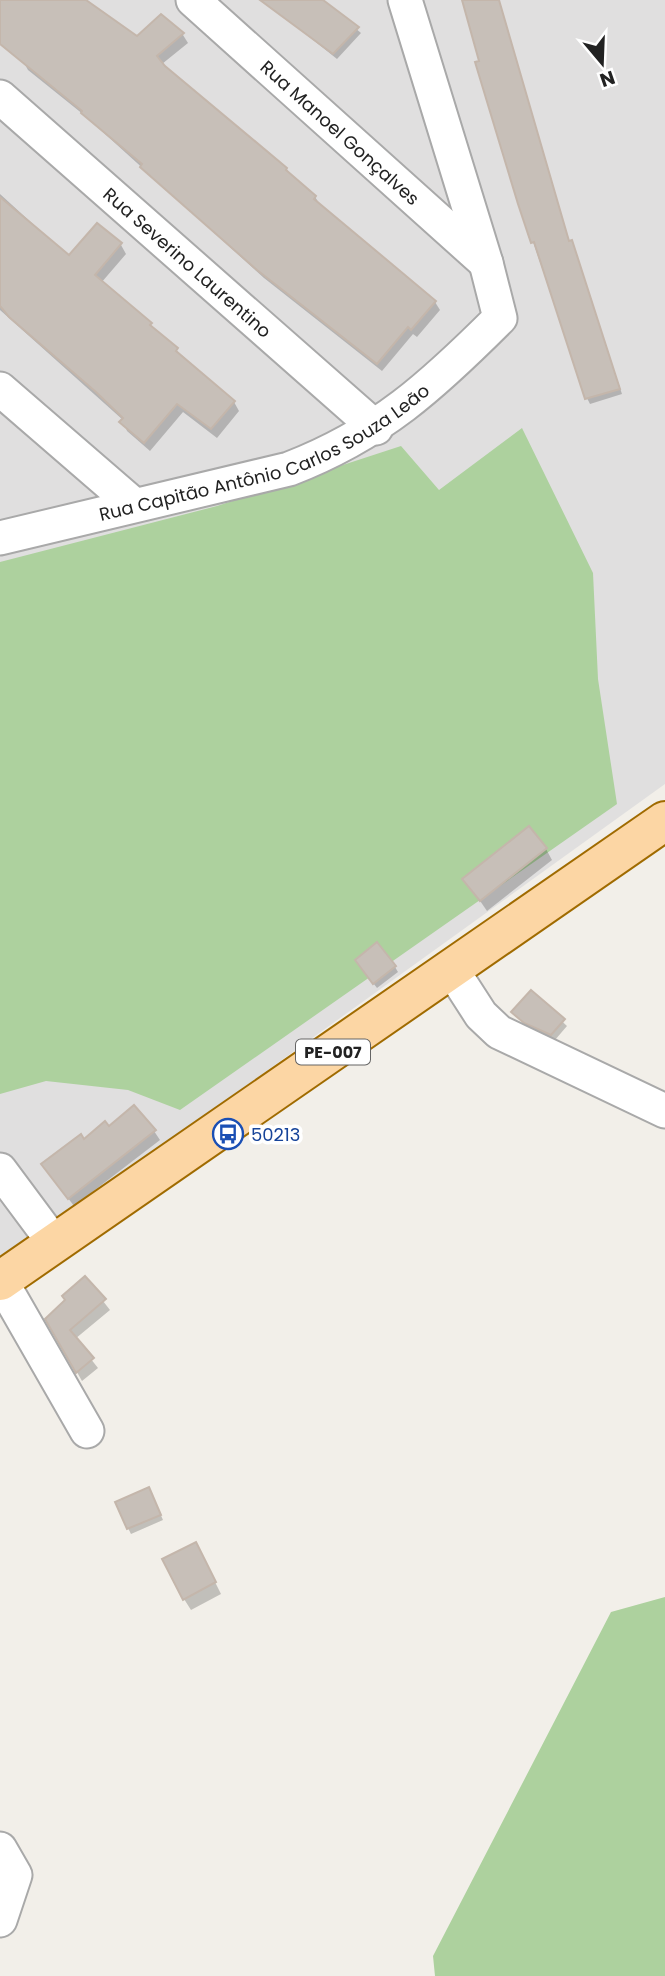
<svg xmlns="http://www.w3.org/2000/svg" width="665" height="1976" viewBox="0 0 665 1976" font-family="Poppins,sans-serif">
<rect width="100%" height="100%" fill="#f2efe9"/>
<path fill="#e0dfdf" d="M 0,0 L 665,0 L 665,784 L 0,1263 Z"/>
<path fill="#add19e" d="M 522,428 L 593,573 L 598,679 L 617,804 L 180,1110 L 128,1090 L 46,1081 L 0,1094 L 0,562 L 217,506 L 401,446 L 439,490 Z
M 665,1597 L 665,1976 L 435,1976 L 433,1956 L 611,1612 Z"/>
<path fill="#0003" d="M 0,0 L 84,0 L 137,39 L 161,16 L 183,35 L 188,43 L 162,64 L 286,169 L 315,197 L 321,206 L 435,302 L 440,310 L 417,337 L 413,334 L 382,371 L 264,278 L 84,115 L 28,70 L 23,61 L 0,42 Z
M 263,0 L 322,0 L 361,33 L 337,59 Z
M 463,0 L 499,0 L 569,242 L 574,247 L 622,394 L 590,404 L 587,398 L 533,242 Z
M 0,194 L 69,257 L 121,245 L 126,254 L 101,283 L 234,402 L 239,411 L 217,438 L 183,412 L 150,451 L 127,431 L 123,420 L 0,310 Z
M 546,849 L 552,860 L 487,911 L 465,879 Z
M 360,966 L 395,967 L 398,972 L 377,988 Z
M 531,992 L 567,1026 L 555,1040 L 529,1028 L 514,1012 Z
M 109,1128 L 154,1131 L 160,1140 L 74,1206 L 49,1173 L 84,1141 Z
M 85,1278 L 110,1310 L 75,1339 L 98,1368 L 82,1381 L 47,1319 Z
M 152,1495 L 163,1520 L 131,1534 L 128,1528 Z
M 202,1556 L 221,1594 L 191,1610 L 184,1599 Z"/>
<path fill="#c7bfb8" stroke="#c4b6ab" stroke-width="2" d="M 0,0 L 86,0 L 137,36 L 161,14 L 184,33 L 157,56 L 165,66 L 287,168 L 286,170 L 316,196 L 314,199 L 436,301 L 411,330 L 408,327 L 377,364 L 257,270 L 140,167 L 142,164 L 81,113 L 82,111 L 0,44 Z
M 260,0 L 323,0 L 359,27 L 333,54 Z
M 462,0 L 499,0 L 569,241 L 572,240 L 620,389 L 585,399 L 534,242 L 531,243 L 518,204 L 475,62 L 479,61 Z
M 0,197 L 69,255 L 97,223 L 122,243 L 95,275 L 152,323 L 150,325 L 178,348 L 176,351 L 235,401 L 211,429 L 177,404 L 144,443 L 119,422 L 123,418 L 96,392 L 9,317 L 0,306 Z
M 529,826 L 547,848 L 480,901 L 462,879 Z
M 377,942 L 396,966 L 373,984 L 355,960 Z
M 531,990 L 565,1019 L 551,1035 L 524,1023 L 511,1012 Z
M 134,1105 L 156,1130 L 68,1199 L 41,1164 L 81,1134 L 84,1139 L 105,1121 L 109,1126 Z
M 85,1276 L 106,1299 L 70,1330 L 94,1358 L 76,1373 L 45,1319 L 65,1300 L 62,1296 Z
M 149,1487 L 161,1515 L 127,1529 L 115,1502 Z
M 196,1542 L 216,1582 L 183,1600 L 162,1559 Z"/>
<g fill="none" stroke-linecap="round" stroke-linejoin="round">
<g stroke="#a9a9a9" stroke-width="37">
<g id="street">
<path id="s1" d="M 193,0 L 486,263"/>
<path id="s2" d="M 0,97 L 376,428"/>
<path d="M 0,389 L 133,504"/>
<path id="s3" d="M 0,538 L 289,469 C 380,434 433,385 500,318 L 486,263 L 405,0"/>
<path d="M 452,970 L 481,1015 L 499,1032 L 665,1111"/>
<path d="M 0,1170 L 55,1244"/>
<path d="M 1,1281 L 87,1431"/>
<path d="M 0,1849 L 15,1875 L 0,1920"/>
</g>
</g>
<g stroke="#a06b00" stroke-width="42">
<path id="primary" d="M 0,1281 L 665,821"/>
</g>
<use href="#street" stroke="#fff" stroke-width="33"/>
<use href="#primary" stroke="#fcd6a4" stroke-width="38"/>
</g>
<defs>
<g id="bus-ring" transform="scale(1.575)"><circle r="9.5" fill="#fff" stroke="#1a4fb4" stroke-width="1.5"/><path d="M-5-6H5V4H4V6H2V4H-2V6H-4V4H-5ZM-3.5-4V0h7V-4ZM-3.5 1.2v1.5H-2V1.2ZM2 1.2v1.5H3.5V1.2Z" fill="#1a4fb4"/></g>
</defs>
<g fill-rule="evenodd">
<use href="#bus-ring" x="228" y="1134"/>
</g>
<g text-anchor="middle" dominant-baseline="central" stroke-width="7" stroke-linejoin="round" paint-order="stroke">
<rect fill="#fff" stroke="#646464" stroke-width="2" x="296" y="1039.5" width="74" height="25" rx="5"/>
<g font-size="16" font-weight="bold" fill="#222">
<text x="333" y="1052">PE-007</text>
</g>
<g font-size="18" fill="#222" stroke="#fff">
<text stroke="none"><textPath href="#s1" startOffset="198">Rua Manoel Gonçalves</textPath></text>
<text stroke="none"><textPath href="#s2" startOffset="250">Rua Severino Laurentino</textPath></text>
<text stroke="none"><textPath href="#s3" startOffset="280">Rua Capitão Antônio Carlos Souza Leão</textPath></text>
</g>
<g font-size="18" fill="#164399" stroke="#fff" text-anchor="start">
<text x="251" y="1134">50213</text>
</g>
</g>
<g transform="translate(602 63) rotate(161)" stroke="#ffffff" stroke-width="5" paint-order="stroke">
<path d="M0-5L12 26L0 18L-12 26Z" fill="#222222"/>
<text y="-10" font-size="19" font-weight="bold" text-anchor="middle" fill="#222222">N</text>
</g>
</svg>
